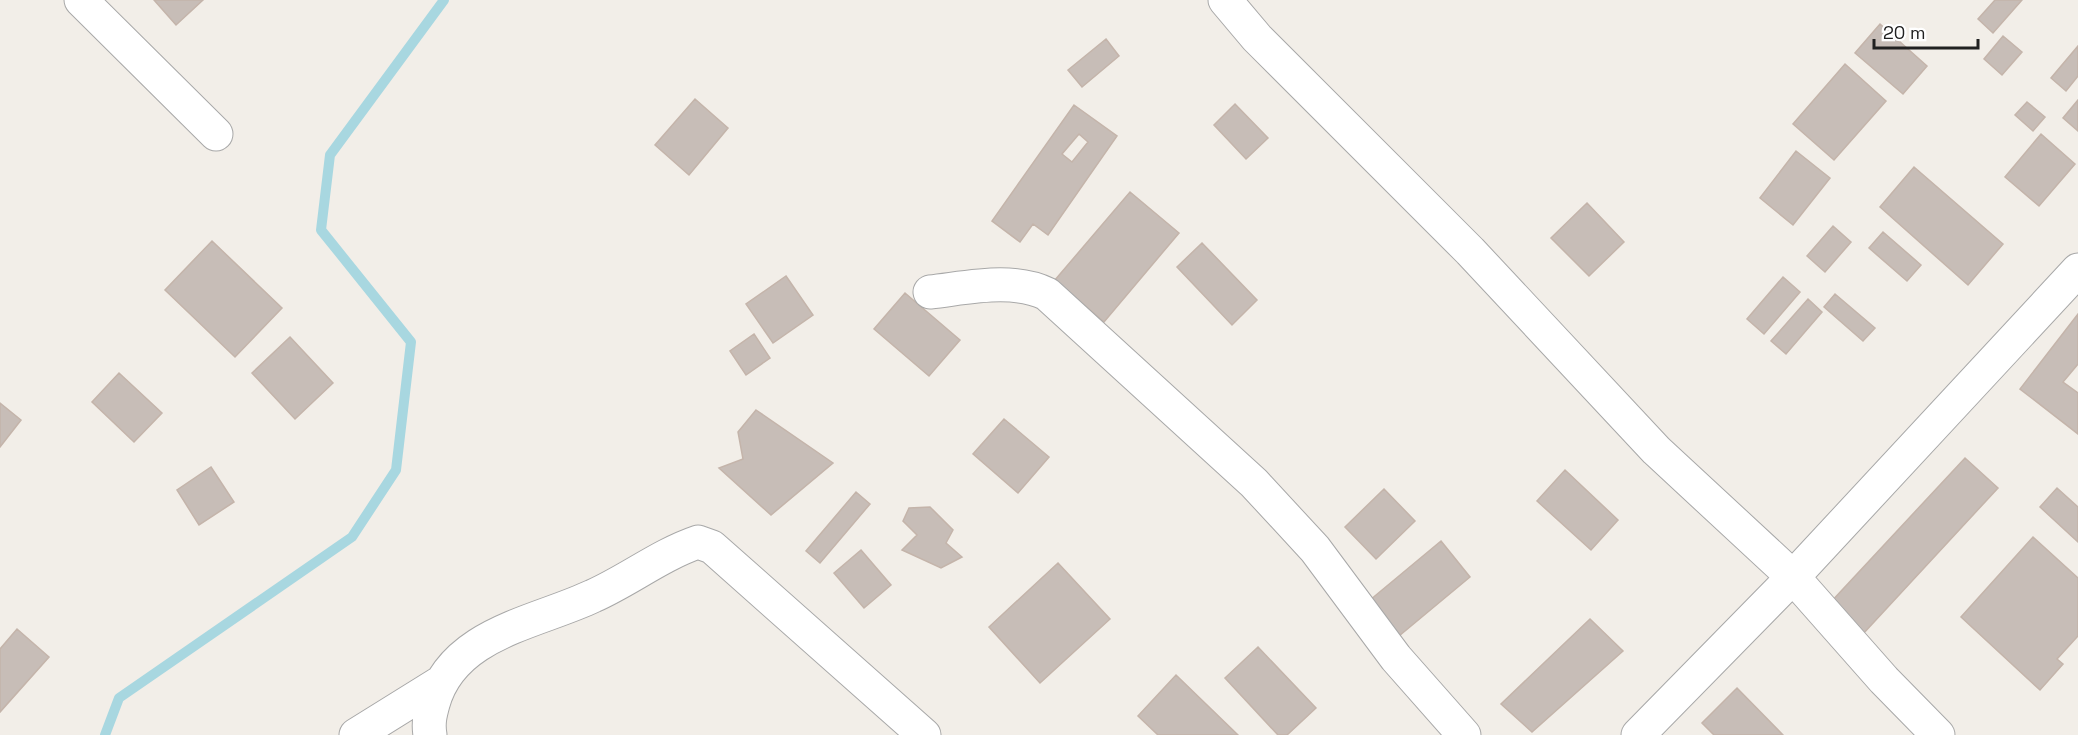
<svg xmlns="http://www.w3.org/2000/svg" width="2078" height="735" viewBox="0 0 2078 735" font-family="'Space Grotesk',sans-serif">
<rect width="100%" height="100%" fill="#f2eee8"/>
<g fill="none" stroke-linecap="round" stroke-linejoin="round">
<path stroke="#a8d7e0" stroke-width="10" d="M 105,735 L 119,698 L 352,537 L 396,470 L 411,342 L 321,230 L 330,155 L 444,0"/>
</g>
<path fill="#c7bdb7" stroke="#c4b4aa" stroke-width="1.5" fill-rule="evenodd" d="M 154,0 L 203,0 L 176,25 Z
M 1995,0 L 2022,0 L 1993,33 L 1978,19 Z
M 1880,24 L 1927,66 L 1903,94 L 1855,53 Z
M 2003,36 L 2022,52 L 2002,75 L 1984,59 Z
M 1106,39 L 1119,56 L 1082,87 L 1068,70 Z
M 2078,46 L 2078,76 L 2066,91 L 2051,78 Z
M 1845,64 L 1886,101 L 1834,160 L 1793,124 Z
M 695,99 L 728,128 L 689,175 L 655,145 Z
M 2078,100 L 2078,131 L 2063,118 Z
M 2027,102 L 2045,117 L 2033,131 L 2015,115 Z
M 1235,104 L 1268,138 L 1246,159 L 1214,125 Z
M 1074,105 L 1117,136 L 1048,235 L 1033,224 L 1020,242 L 992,221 ZM 1079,134 L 1088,142 L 1072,162 L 1062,154 Z
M 2041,134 L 2075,164 L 2039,206 L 2005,177 Z
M 1796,151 L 1830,178 L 1793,225 L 1760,198 Z
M 1914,167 L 2003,244 L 1968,285 L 1880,207 Z
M 1130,192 L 1179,233 L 1104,322 L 1055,280 Z
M 1587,203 L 1624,242 L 1589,276 L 1551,238 Z
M 1833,226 L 1851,242 L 1825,272 L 1807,256 Z
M 1883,232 L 1921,265 L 1907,281 L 1869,248 Z
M 212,241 L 282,308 L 235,357 L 165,290 Z
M 1202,243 L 1257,300 L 1232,325 L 1177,267 Z
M 786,276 L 813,315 L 773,343 L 746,304 Z
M 1783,277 L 1800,292 L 1764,334 L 1747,319 Z
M 905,293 L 960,340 L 929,376 L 874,329 Z
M 1835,294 L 1875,328 L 1863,341 L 1824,307 Z
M 1808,299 L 1822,312 L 1786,354 L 1771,341 Z
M 2078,314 L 2078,364 L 2063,382 L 2078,393 L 2078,434 L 2020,389 Z
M 754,334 L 770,358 L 746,375 L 730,351 Z
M 290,337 L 333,383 L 295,419 L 252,373 Z
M 119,373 L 162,413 L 134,442 L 92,402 Z
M 0,403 L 21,420 L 0,447 Z
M 756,410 L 833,463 L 771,515 L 719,468 L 743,459 L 738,432 Z
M 1004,419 L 1049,457 L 1018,493 L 973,454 Z
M 1965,458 L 1998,488 L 1863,634 L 1830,603 Z
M 211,467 L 234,502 L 199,525 L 177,490 Z
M 1565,470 L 1618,520 L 1591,550 L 1537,501 Z
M 2057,488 L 2078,507 L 2078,542 L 2040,507 Z
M 1384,489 L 1415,521 L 1376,559 L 1345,527 Z
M 856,492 L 870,504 L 820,563 L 806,551 Z
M 930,507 L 953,530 L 946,543 L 962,557 L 941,568 L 902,550 L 917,535 L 903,521 L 909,508 Z
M 2033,537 L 2078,578 L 2078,636 L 2057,659 L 2063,664 L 2040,690 L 1961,617 Z
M 1441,541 L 1470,577 L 1399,636 L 1370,600 Z
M 861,550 L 891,585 L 864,608 L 834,573 Z
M 1058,563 L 1110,619 L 1040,683 L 989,627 Z
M 1590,619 L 1623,651 L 1532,732 L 1501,704 Z
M 17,629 L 49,657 L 0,712 L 0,649 Z
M 1258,647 L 1316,708 L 1287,735 L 1278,735 L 1225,678 Z
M 1176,675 L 1238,735 L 1158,735 L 1138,716 Z
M 1737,688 L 1783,735 L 1714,735 L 1702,723 Z"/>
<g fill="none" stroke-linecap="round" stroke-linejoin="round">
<g stroke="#a8a8a8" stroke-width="35">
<path id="street" d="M 81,0 L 216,134
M 1225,0 L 1257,38 L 1470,251 L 1656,450 L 1793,577 L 1884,680 L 1938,735
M 930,292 C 967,288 1012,277 1047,294 L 1254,483 L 1315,549 L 1396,658 L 1464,735
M 356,735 L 438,684
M 430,735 C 428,723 430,715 433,704 C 452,633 536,623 593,596 C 629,580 660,555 698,542 L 712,547 L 924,735
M 1638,735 L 1793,577 L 2078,270"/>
</g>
<use href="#street" stroke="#fff" stroke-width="33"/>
</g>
<path d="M1874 39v9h104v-9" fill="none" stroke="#212121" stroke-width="3"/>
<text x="1883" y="39" font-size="18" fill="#212121" stroke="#ffffff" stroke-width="4.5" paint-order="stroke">20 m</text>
</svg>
